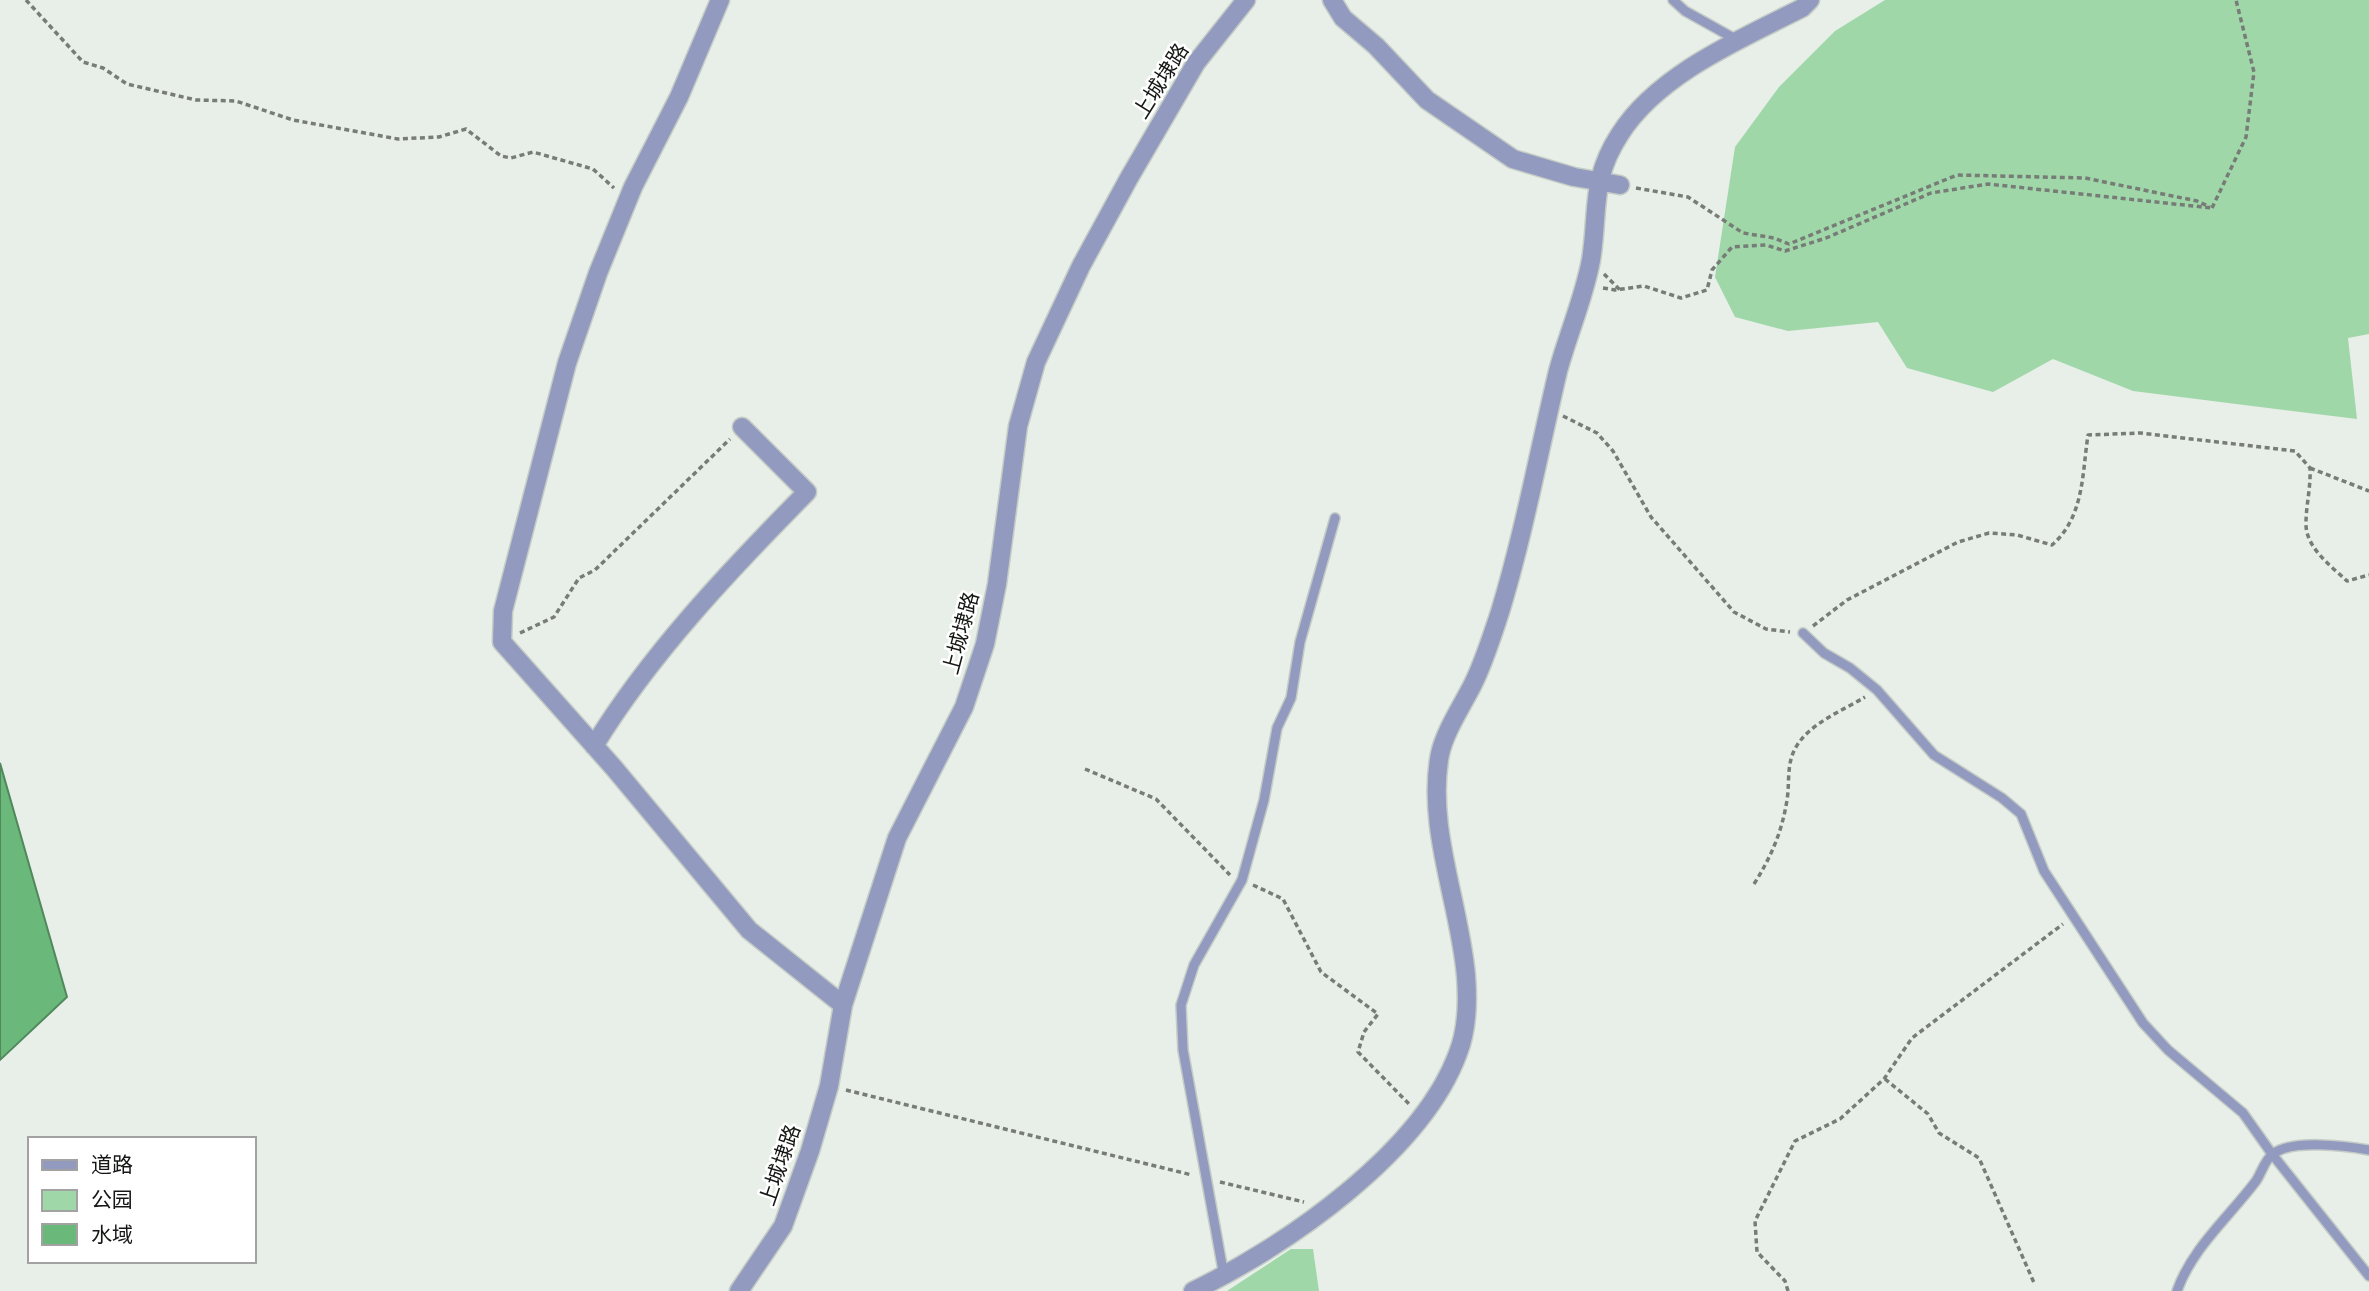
<svg xmlns="http://www.w3.org/2000/svg" width="2369" height="1291" viewBox="0 0 2369 1291" font-family="Roboto,'Noto Sans SC',sans-serif">
<rect width="100%" height="100%" fill="#e7efe8"/>
<path fill="#9fd7a9" d="M 1885,0 L 2369,0 L 2369,334 L 2348,338 L 2357,419 L 2133,391 L 2053,359 L 1993,392 L 1907,368 L 1878,322 L 1788,331 L 1735,317 L 1715,277 L 1735,147 L 1779,87 L 1835,31 Z
M 1291,1249 L 1313,1249 L 1319,1291 L 1227,1291 Z"/>
<path fill="#6bb87b" stroke="#51885c" stroke-width="2" d="M 0,763 L 67,997 L 0,1060 Z"/>
<g fill="none" stroke-linecap="round" stroke-linejoin="round">
<g stroke="#c5ccc6" stroke-width="12">
<path id="service" d="M 1673,0 L 1685,11 L 1737,40
M 1803,633 L 1824,653 L 1850,668 L 1877,690 L 1934,755 L 2002,798 L 2021,814 L 2044,871 L 2143,1023 L 2168,1050 L 2243,1113 L 2272,1154 L 2369,1276
M 1224,1276 L 1183,1050 L 1181,1005 L 1194,965 L 1242,880 L 1264,800 L 1277,728 L 1291,698 L 1300,642 L 1335,518
M 2177,1291 C 2192,1248 2229,1217 2256,1181 C 2261,1174 2265,1159 2273,1154 C 2292,1139 2346,1146 2369,1150"/>
</g>
<g stroke="#c5ccc6" stroke-width="21">
<path id="minor" d="M 720,0 L 679,97 L 633,187 L 598,273 L 567,363 L 503,611 L 502,642 L 614,768 L 749,930 L 843,1005
M 1332,0 L 1343,18 L 1376,46 L 1427,100 L 1513,159 L 1574,177 L 1620,185
M 594,746 C 650,654 731,569 807,492 L 742,427
M 739,1291 L 783,1226 L 810,1151 L 829,1086 L 843,1005 L 897,838 L 964,707 L 985,644 L 997,584 L 1018,426 L 1036,362 L 1081,266 L 1129,178 L 1196,63 L 1246,0
M 1193,1291 C 1285,1247 1422,1152 1458,1053 C 1467,1030 1468,1001 1466,976 C 1460,904 1426,827 1440,754 C 1445,731 1462,706 1473,684 C 1484,662 1492,636 1500,612 C 1524,533 1539,451 1558,371 C 1568,334 1584,298 1591,260 C 1599,210 1590,180 1620,134 C 1658,74 1741,39 1802,8 L 1810,0"/>
</g>
<path stroke="#777c77" stroke-width="3.5" stroke-dasharray="5 3.5" stroke-linecap="butt" d="M 26,0 L 83,62 L 103,68 L 127,84 L 196,100 L 236,101 L 293,120 L 398,139 L 439,137 L 466,129 L 501,156 L 511,158 L 533,152 L 593,169 L 614,188
M 1636,188 L 1688,197 L 1743,233 L 1774,238 L 1789,244 L 1957,175 L 2085,178 L 2197,201 L 2210,207
M 2212,208 L 2246,137 L 2254,72 L 2236,0
M 1604,274 L 1620,290
M 1603,288 L 1615,290 L 1644,286 L 1681,298 L 1707,290 L 1712,270 L 1732,247 L 1766,245 L 1785,251 L 1826,238 L 1931,193 L 1988,184 L 2212,208
M 1563,416 L 1597,433 L 1613,451 L 1651,517 L 1734,612 L 1766,629 L 1790,632
M 2310,468 L 2369,491
M 1813,626 L 1847,600 L 1958,542 L 1989,533 L 2017,535 L 2052,545 C 2084,517 2082,475 2088,435 L 2140,433 L 2295,451 L 2310,468 C 2311,487 2306,505 2306,523 C 2305,547 2331,566 2347,581 L 2369,575
M 520,633 L 554,617 L 579,578 L 595,570 L 730,439
M 1085,769 L 1156,799 L 1230,875
M 1754,884 C 1771,857 1782,832 1787,800 C 1790,782 1786,764 1796,747 C 1810,723 1842,711 1865,697
M 1253,885 L 1283,899 L 1321,972 L 1378,1014 L 1364,1032 L 1358,1052 L 1410,1105
M 1885,1079 L 1928,1114 L 1939,1133 L 1979,1158 L 2035,1285
M 846,1090 L 1192,1175
M 1220,1182 L 1304,1202
M 1788,1291 L 1785,1281 L 1757,1252 L 1755,1221 L 1795,1141 L 1840,1119 L 1884,1079 L 1912,1038 L 2063,924"/>
<use href="#service" stroke="#929bbf" stroke-width="9"/>
<use href="#minor" stroke="#929bbf" stroke-width="18"/>
</g>
<g text-anchor="middle" dominant-baseline="central" stroke-width="5" stroke-linejoin="round" paint-order="stroke">
<g font-size="21" fill="#151715" stroke="#fff">
<text transform="translate(1161 81) rotate(-58)">上城埭路</text>
<text transform="translate(961 633) rotate(-75)">上城埭路</text>
<text transform="translate(780 1165) rotate(-71)">上城埭路</text>
</g>
</g>
<rect x="28" y="1137" width="228" height="126" fill="#ffffff" stroke="#a1a2a1" stroke-width="2"/>
<rect x="42" y="1160" width="35" height="10" fill="#929bbf" stroke="#a1a2a1" stroke-width="2"/>
<text x="91" y="1172" font-size="21" fill="#151715">道路</text>
<rect x="42" y="1190" width="35" height="21" fill="#9fd7a9" stroke="#a1a2a1" stroke-width="2"/>
<text x="91" y="1207" font-size="21" fill="#151715">公园</text>
<rect x="42" y="1224" width="35" height="21" fill="#6bb87b" stroke="#a1a2a1" stroke-width="2"/>
<text x="91" y="1242" font-size="21" fill="#151715">水域</text>
</svg>
